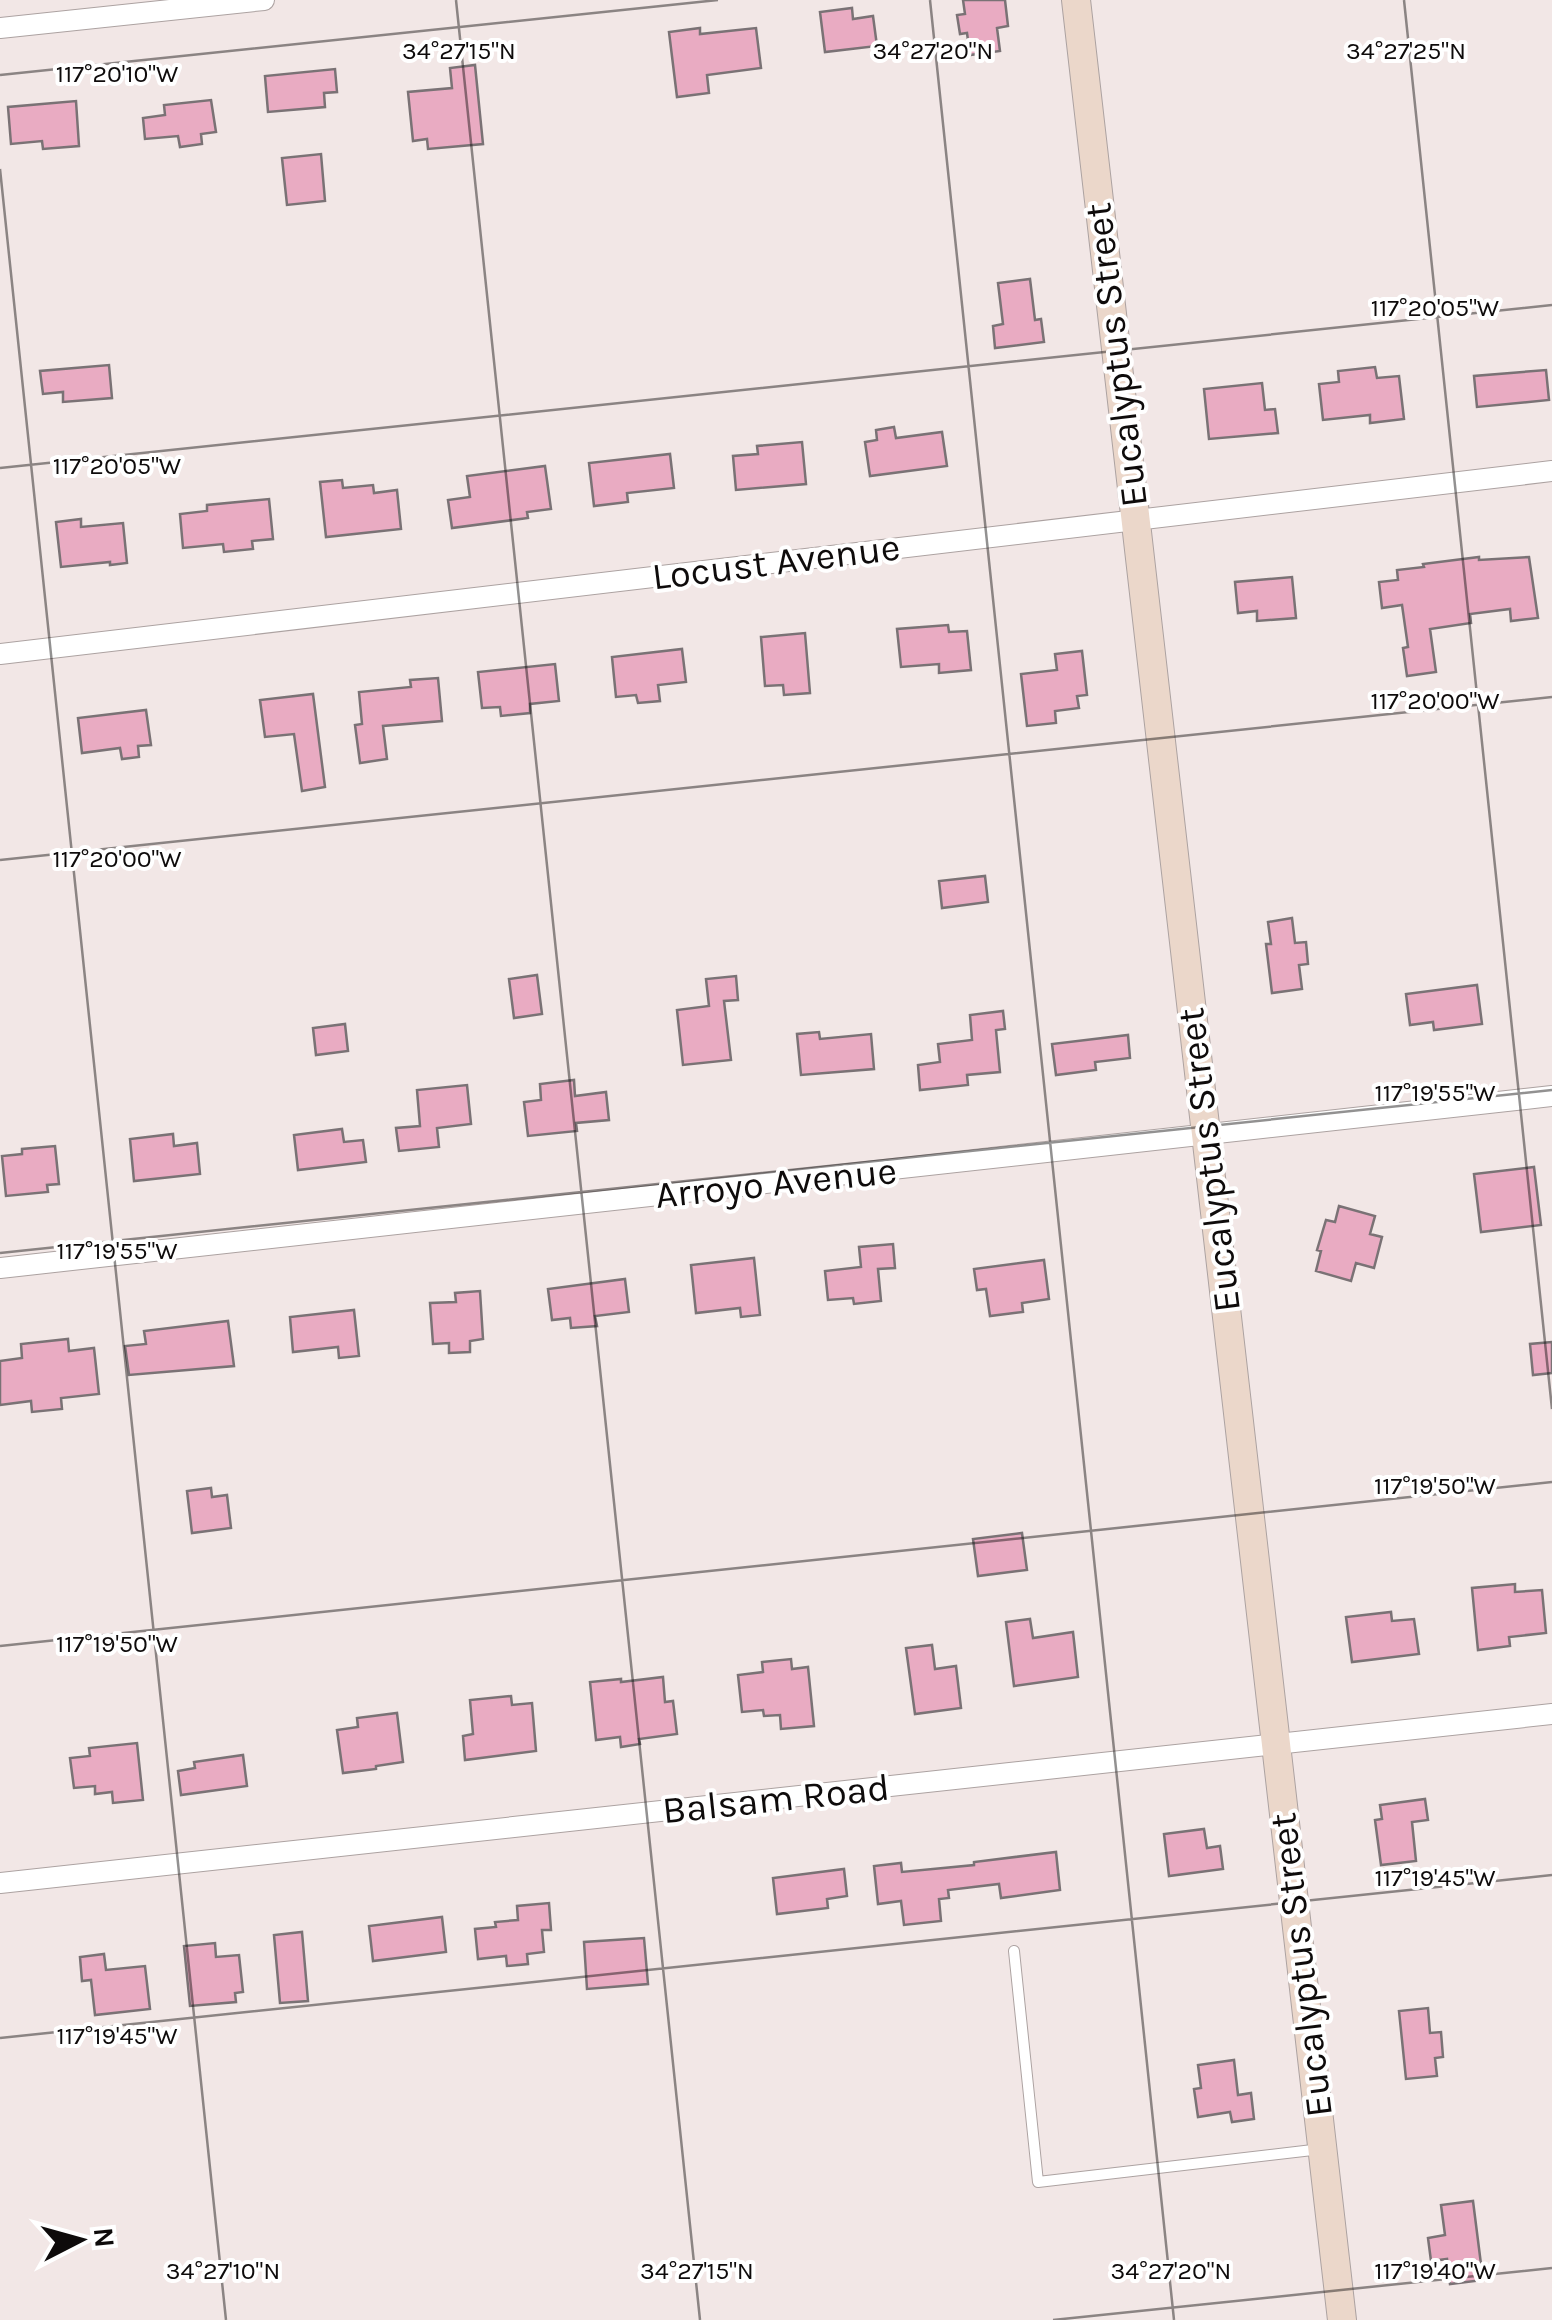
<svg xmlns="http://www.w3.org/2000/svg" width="1552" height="2320" viewBox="0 0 1552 2320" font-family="Karla,sans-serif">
<rect width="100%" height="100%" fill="#f2e7e6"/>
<path fill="#e9abc2" stroke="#7a7275" stroke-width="2.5" d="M 963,0 L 1005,0 L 1008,26 L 997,28 L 1000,51 L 970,55 L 967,33 L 960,34 L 957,15 L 965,14 Z
M 852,8 L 853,19 L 873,16 L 877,46 L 825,52 L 820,12 Z
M 700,28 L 700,34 L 756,28 L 761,68 L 707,75 L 709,93 L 677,97 L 669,32 Z
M 475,65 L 483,144 L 428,149 L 427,139 L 413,141 L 408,92 L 452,88 L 450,68 Z
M 335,69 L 337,92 L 324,93 L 325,107 L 268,112 L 265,76 Z
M 211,100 L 216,132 L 201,134 L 202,144 L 180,147 L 178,136 L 145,139 L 143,118 L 165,115 L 164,105 Z
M 76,101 L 79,146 L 43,149 L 42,141 L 11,144 L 8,107 Z
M 321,154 L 325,201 L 287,205 L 282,158 Z
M 1030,279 L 1035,320 L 1041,319 L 1044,342 L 995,348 L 993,326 L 1003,324 L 998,283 Z
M 109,365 L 112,398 L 63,402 L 63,392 L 43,394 L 40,371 Z
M 1375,367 L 1377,378 L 1399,376 L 1404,419 L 1370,423 L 1370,415 L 1323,420 L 1319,384 L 1339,382 L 1338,371 Z
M 1546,370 L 1549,400 L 1477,407 L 1474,376 Z
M 1262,383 L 1265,410 L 1275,409 L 1278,433 L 1209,439 L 1204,389 Z
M 894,427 L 896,438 L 942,432 L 947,466 L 870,476 L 865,442 L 877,440 L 876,430 Z
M 802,442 L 806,484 L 736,490 L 733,456 L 758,454 L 757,446 Z
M 670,454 L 674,488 L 627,493 L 628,502 L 594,506 L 589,463 Z
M 545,466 L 551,509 L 527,512 L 528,518 L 452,528 L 448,500 L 470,497 L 467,476 Z
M 342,480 L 343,488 L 373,485 L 374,493 L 397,490 L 401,529 L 326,537 L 320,482 Z
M 269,499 L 273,539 L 252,541 L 253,549 L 224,552 L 223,544 L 183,548 L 180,514 L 207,511 L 207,505 Z
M 81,519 L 81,527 L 123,523 L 127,563 L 110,565 L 110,562 L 61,567 L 56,522 Z
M 1479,557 L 1479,560 L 1529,557 L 1538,618 L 1511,621 L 1510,609 L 1470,614 L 1471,623 L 1430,629 L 1436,672 L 1407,676 L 1403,648 L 1408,647 L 1402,605 L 1382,608 L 1379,582 L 1398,580 L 1397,570 L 1424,567 L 1423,564 Z
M 1292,577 L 1296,618 L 1257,621 L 1257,611 L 1238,613 L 1235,582 Z
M 948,625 L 949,632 L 967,631 L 971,670 L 939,673 L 939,664 L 901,667 L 897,629 Z
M 805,633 L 810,693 L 784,695 L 783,685 L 765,686 L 761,637 Z
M 682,649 L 686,682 L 658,685 L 660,701 L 638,703 L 636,695 L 616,697 L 612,657 Z
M 1082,651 L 1087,695 L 1077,696 L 1079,708 L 1055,711 L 1056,723 L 1027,726 L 1021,674 L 1057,670 L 1055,654 Z
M 555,664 L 559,701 L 530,704 L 530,713 L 501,716 L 500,707 L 482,708 L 478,672 Z
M 438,678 L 442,721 L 383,726 L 387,759 L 360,763 L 355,725 L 362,724 L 359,692 L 411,687 L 410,680 Z
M 313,694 L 325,787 L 302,791 L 294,734 L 265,737 L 260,700 Z
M 146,710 L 151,745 L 138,746 L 139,757 L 122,759 L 120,748 L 82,753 L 78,718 Z
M 985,876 L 988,902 L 942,908 L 939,881 Z
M 1292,918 L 1295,943 L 1306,942 L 1308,964 L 1299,965 L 1302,989 L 1272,993 L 1266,944 L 1271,944 L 1268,922 Z
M 537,975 L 542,1014 L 514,1018 L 509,979 Z
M 736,976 L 738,1000 L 724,1001 L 731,1060 L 683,1065 L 677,1010 L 709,1006 L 706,979 Z
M 1477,985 L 1482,1024 L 1434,1030 L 1433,1022 L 1410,1025 L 1406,994 Z
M 1003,1011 L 1005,1029 L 996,1030 L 1000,1072 L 967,1075 L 968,1085 L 920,1090 L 918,1065 L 940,1062 L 938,1044 L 972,1040 L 970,1015 Z
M 345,1024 L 348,1051 L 316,1055 L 313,1028 Z
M 819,1032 L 820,1039 L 871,1034 L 874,1069 L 801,1075 L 797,1034 Z
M 1128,1035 L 1130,1058 L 1095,1062 L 1096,1070 L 1056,1075 L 1052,1044 Z
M 574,1080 L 575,1096 L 606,1092 L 609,1120 L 576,1123 L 577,1131 L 528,1136 L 524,1102 L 541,1100 L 540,1084 Z
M 467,1085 L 471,1124 L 437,1128 L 439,1147 L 399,1151 L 396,1128 L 420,1126 L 417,1090 Z
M 342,1129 L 344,1142 L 363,1140 L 366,1162 L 298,1170 L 294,1135 Z
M 173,1134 L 174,1146 L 197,1143 L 200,1174 L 134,1181 L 130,1139 Z
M 55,1146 L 59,1184 L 47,1185 L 48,1192 L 6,1196 L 2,1156 L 22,1154 L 22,1149 Z
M 1534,1167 L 1541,1225 L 1481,1232 L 1474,1174 Z
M 1339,1206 L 1375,1216 L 1370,1234 L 1382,1237 L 1374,1268 L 1356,1263 L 1351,1281 L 1316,1271 L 1321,1251 L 1317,1250 L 1326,1220 L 1335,1222 Z
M 893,1244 L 895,1268 L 878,1269 L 881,1301 L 854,1304 L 853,1298 L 828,1300 L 825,1271 L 861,1267 L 859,1247 Z
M 754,1258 L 760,1315 L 741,1317 L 740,1308 L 696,1313 L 691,1265 Z
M 1044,1260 L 1049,1299 L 1022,1303 L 1023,1312 L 990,1316 L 986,1289 L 977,1290 L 974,1269 Z
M 625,1279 L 629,1312 L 595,1316 L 597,1326 L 571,1328 L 570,1318 L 552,1320 L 548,1289 Z
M 480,1291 L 483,1339 L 470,1341 L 470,1352 L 449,1353 L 449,1343 L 433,1344 L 430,1303 L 456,1302 L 455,1293 Z
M 354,1310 L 359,1356 L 339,1358 L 338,1347 L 293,1352 L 290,1317 Z
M 228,1321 L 234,1366 L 129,1375 L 125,1346 L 146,1344 L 144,1331 Z
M 68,1339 L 69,1351 L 94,1348 L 99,1394 L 61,1398 L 62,1409 L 32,1412 L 31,1401 L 0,1405 L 0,1361 L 22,1358 L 21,1344 Z
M 1552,1342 L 1552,1373 L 1533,1375 L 1530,1344 Z
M 211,1488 L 212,1497 L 227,1495 L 231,1528 L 192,1533 L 187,1491 Z
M 1022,1533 L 1027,1570 L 978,1576 L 973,1539 Z
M 1515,1584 L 1515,1592 L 1542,1590 L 1546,1633 L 1509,1637 L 1510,1646 L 1478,1650 L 1472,1588 Z
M 1391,1612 L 1392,1621 L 1414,1619 L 1419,1654 L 1352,1662 L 1346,1617 Z
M 1030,1619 L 1033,1638 L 1073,1632 L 1078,1677 L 1014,1686 L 1006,1622 Z
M 932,1645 L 935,1669 L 956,1666 L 961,1708 L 915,1714 L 906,1648 Z
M 791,1659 L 792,1669 L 808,1667 L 814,1726 L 781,1729 L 780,1715 L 764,1716 L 763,1710 L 742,1712 L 738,1675 L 763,1672 L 762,1662 Z
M 663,1677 L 665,1702 L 673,1701 L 677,1734 L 639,1739 L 640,1744 L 621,1747 L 620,1737 L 596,1740 L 590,1682 L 621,1679 L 621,1682 Z
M 511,1696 L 512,1705 L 532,1703 L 536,1751 L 465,1760 L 463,1736 L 473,1734 L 470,1700 Z
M 397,1713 L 403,1762 L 376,1766 L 376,1769 L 343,1773 L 337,1730 L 358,1727 L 357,1718 Z
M 137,1743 L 143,1800 L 113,1803 L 112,1792 L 95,1794 L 95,1786 L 74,1788 L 70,1758 L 90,1756 L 89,1748 Z
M 243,1755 L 247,1786 L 181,1795 L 178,1771 L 195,1768 L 194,1762 Z
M 1425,1799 L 1428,1820 L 1412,1822 L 1416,1861 L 1381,1865 L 1375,1820 L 1382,1819 L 1380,1805 Z
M 1204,1829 L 1207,1848 L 1220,1846 L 1223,1869 L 1169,1876 L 1164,1834 Z
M 1056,1852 L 1060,1890 L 1001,1898 L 999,1884 L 948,1890 L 949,1898 L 939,1899 L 941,1921 L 904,1925 L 901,1901 L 878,1904 L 874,1866 L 901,1863 L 902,1872 L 974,1865 L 974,1862 Z
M 844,1869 L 847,1896 L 827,1899 L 828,1908 L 777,1914 L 773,1878 Z
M 549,1903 L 551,1930 L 542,1930 L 544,1952 L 527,1954 L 528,1964 L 507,1966 L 506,1956 L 478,1959 L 475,1929 L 496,1927 L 495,1922 L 518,1920 L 517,1906 Z
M 442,1917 L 446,1952 L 373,1961 L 369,1926 Z
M 302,1932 L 308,2001 L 280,2003 L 274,1935 Z
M 644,1938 L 648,1984 L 587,1989 L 584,1942 Z
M 215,1943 L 216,1957 L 239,1955 L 243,1992 L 235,1993 L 236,2002 L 190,2006 L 184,1946 Z
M 104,1954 L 106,1970 L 145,1966 L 150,2009 L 95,2015 L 91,1980 L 82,1981 L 80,1957 Z
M 1428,2008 L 1430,2033 L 1441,2032 L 1443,2057 L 1435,2058 L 1437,2076 L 1406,2079 L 1399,2011 Z
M 1234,2060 L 1238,2095 L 1251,2093 L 1254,2119 L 1232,2122 L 1230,2112 L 1198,2117 L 1194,2089 L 1201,2088 L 1198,2065 Z
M 1473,2201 L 1483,2280 L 1450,2284 L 1447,2259 L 1431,2261 L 1428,2238 L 1445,2235 L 1441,2205 Z"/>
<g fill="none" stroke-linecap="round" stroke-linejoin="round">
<g stroke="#aca2a1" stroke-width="12">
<path id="service" d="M 1014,1951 L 1038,2182 L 1321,2149"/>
</g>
<g stroke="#aca2a1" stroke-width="22">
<path id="minor" d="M 0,28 L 264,0
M 0,654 L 1552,471
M 0,1268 L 1552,1096
M 0,1883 L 1552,1714"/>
</g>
<g stroke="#aca2a1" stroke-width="30">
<path id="secondary" d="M 1076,0 L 1342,2320"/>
</g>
<use href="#service" stroke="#fff" stroke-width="10"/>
<use href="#minor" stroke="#fff" stroke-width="20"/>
<use href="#secondary" stroke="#ebd7ca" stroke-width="28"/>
</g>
<path fill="none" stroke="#0e0b0b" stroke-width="2.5" stroke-opacity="0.45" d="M 456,0 L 700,2320M 930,0 L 1174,2320M 1404,0 L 1552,1409M 0,75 L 718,0M 0,169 L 226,2320M 0,468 L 1552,305M 0,860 L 1552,697M 0,1253 L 1552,1090M 0,1646 L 1552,1482M 0,2038 L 1552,1875M 1053,2320 L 1552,2268"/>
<g text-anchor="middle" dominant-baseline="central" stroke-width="8" stroke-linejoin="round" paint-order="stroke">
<g font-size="38" fill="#0e0b0b" stroke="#fff">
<text transform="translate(1116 355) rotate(-97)">Eucalyptus Street</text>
<text transform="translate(776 562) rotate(-7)">Locust Avenue</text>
<text transform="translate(1209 1160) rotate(-97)">Eucalyptus Street</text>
<text transform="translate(776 1183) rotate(-6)">Arroyo Avenue</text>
<text transform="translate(776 1799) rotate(-6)">Balsam Road</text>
<text transform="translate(1301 1965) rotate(-97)">Eucalyptus Street</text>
</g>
</g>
<g font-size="25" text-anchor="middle" fill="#0e0b0b" stroke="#fff" stroke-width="8" stroke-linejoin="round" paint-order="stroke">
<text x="459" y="59">34°27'15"N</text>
<text x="933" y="59">34°27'20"N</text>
<text x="1406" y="59">34°27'25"N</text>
<text x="117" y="82">117°20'10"W</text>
<text x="1435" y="316">117°20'05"W</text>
<text x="117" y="474">117°20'05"W</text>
<text x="1435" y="709">117°20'00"W</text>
<text x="117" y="867">117°20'00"W</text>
<text x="1435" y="1101">117°19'55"W</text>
<text x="117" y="1259">117°19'55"W</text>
<text x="1435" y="1494">117°19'50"W</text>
<text x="117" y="1652">117°19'50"W</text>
<text x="1435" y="1886">117°19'45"W</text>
<text x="117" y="2044">117°19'45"W</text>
<text x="223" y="2279">34°27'10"N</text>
<text x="697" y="2279">34°27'15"N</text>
<text x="1171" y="2279">34°27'20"N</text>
<text x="1435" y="2279">117°19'40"W</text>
</g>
<g transform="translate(80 2240) rotate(84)" stroke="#ffffff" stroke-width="8" paint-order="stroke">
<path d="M0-8L18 38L0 25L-18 38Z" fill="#0e0b0b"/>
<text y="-15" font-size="28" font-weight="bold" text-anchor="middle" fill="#0e0b0b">N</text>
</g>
</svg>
